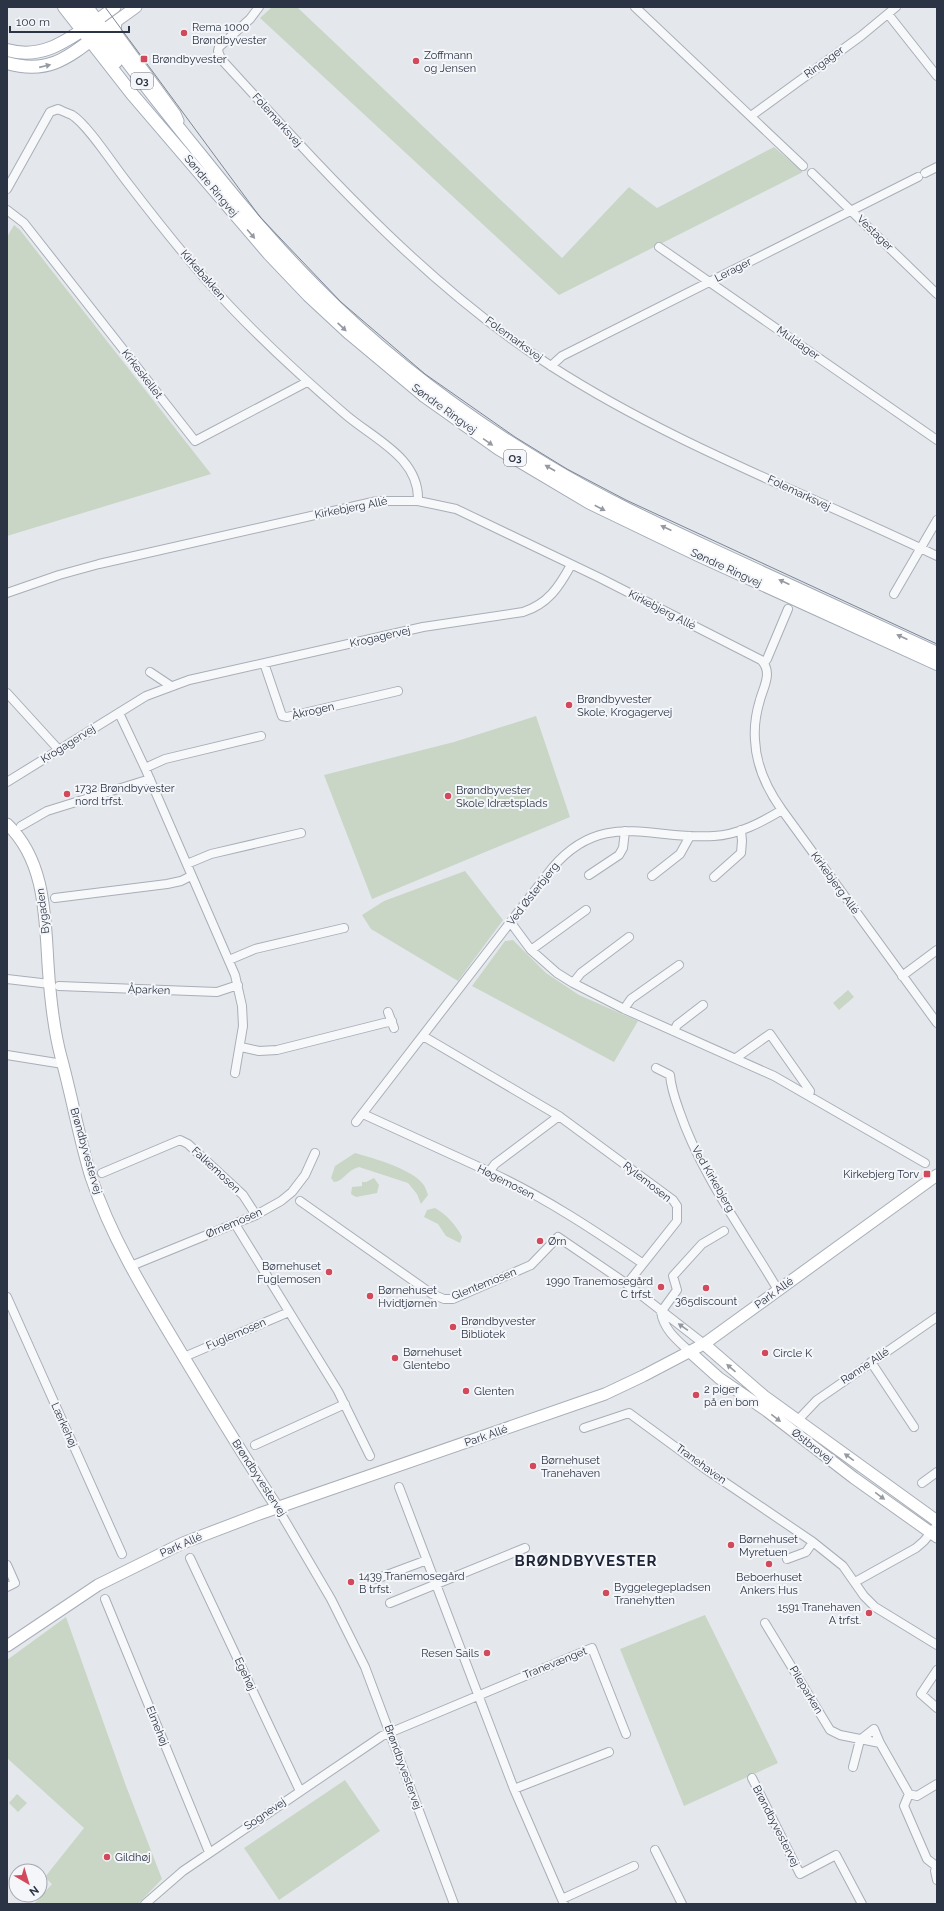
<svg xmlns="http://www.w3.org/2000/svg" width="944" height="1911" viewBox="0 0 944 1911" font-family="Raleway,sans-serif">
<rect width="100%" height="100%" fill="#e4e7ec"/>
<path fill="#c9d6c5" d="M 272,7 L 297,7 L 562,258 L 629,187 L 657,208 L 774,147 L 803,172 L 559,295 L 260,18 Z
M 14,225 L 20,230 L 211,474 L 7,536 L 7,237 Z
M 536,716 L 570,817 L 372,899 L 324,775 L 454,742 Z
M 465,871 L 503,920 L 458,981 L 371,929 L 362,915 L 384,901 Z
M 513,940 L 546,973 L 579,995 L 638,1021 L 614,1062 L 472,986 L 505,941 Z
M 848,990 L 854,997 L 839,1010 L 833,1003 Z
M 355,1153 C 373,1158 412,1169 423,1184 C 425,1186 427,1192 428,1195 L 421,1204 L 417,1194 L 408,1183 L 359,1167 C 347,1170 343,1182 334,1182 L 331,1178 L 335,1166 Z
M 374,1178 L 379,1185 L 377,1193 L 356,1197 L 351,1194 L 352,1187 L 362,1186 L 362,1182 L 366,1182 Z
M 435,1208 C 447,1215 456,1225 462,1237 L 460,1243 L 446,1236 L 438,1224 L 424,1217 L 427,1210 Z
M 705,1615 L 778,1763 L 684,1806 L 620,1649 Z
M 66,1617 L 126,1786 L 162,1879 L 138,1904 L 34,1904 L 52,1884 L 45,1877 L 84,1828 L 7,1758 L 7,1660 Z
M 345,1780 L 380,1831 L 279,1900 L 244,1848 Z
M 17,1794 L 27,1803 L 18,1812 L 9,1803 Z"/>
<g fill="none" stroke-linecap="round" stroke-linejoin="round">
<g stroke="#a9aeb7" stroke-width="10">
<path id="street" d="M 259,7 L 250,19 L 219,47 L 218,51 L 221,59 C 323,170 424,284 551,366 C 672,444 808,494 937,556
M 635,7 L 803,166
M 888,14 L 937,76
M 751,116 L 861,36 L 896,7
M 812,173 L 937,294
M 925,173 L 937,167
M 7,189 L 50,112 L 58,109 C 62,111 67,113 72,115 C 88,125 114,166 127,182 C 153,216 179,249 207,281 C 250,330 297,373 346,415 C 374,439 420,458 418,501
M 7,210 L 24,223 L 195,441 L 307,382
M 659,247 L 937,440
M 551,366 L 562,356 L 918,177
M 7,593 L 59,575 L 99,564 L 377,501 L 418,501 L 456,509 L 600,578 L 761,660 C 765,664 767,668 767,674 C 767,683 762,692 760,700 C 756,713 754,727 755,740 C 756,766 767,789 782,810 L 937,1023
M 894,594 L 937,520
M 264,663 L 282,716 L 287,717 L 398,691
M 764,663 L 767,659 L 788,609
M 150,672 L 171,686
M 7,693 L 59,750
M 119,713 L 145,768 L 235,975 L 242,1006 L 243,1026 L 235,1073
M 145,768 L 165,759 L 261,736
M 7,782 L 146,696 L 189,680 L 423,627 L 523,612 C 548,604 559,587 571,565
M 21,826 L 47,811 L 150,779
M 187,864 L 211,854 L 301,833
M 589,875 L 619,855 L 623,848 L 625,831
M 652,876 L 680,854 L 690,836
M 714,877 L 741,853 L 742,841 L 741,830
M 55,898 L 167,884 L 181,881 L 191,876
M 511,923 L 531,950 L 557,973 L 573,983 L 624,1009 L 774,1076 L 925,1163
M 531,950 L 586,910
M 229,960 L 255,949 L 344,928
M 902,976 L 937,950
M 7,979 L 50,984
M 573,983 L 581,973 L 629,937
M 59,986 L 217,992 L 238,985
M 624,1009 L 631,999 L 679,965
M 388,1012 L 394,1028
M 674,1031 L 677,1025 L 703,1005
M 423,1036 L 559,1116 L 673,1200 L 677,1206 L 677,1221 L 627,1284
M 241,1047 L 259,1051 L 277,1050 L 392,1021
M 7,1055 L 63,1064
M 736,1058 L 770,1034 L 810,1091 L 809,1096
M 656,1068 L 670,1075 C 671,1087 675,1099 679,1110 C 701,1175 744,1232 778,1290
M 363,1114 C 405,1133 448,1153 490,1172 C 544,1197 594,1230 642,1263
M 356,1122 L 553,867 C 603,809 651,840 714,836 C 738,835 762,822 782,810
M 489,1172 L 495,1164 L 559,1116
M 102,1173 L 180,1140 L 188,1144 L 243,1195 L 256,1215
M 300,1201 L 432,1294 L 444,1299 L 453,1299 L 531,1265 L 558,1237 L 627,1284 L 704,1344
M 235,1224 L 338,1391 L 370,1456
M 131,1266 L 256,1215 L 281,1201 L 292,1192 L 305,1175 L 315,1153
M 7,1297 L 122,1554
M 661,1312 L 677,1290 L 673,1276 L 702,1244 L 724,1231
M 661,1312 C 664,1330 677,1340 690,1352
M 184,1357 L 289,1312
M 871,1362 L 914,1427
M 798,1420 L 817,1400 L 937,1317
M 584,1428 L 629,1413 L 704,1468 L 813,1542 L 843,1566 L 864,1596 L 875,1607 L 937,1645
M 255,1445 L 345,1404
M 922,1483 L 937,1472
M 399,1487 L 514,1789 L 564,1904
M 277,1507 L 331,1599 L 365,1667 L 454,1904
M 190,1558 L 300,1791
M 787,1559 L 806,1552 L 813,1542
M 7,1565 L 15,1583 L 7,1587
M 376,1579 L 427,1560
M 855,1582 L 916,1548 L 924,1541 L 937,1525
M 105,1599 L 209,1852
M 390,1603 L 525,1548
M 765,1623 L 830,1730 L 840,1735 L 880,1743 L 909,1794 L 904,1806 L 927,1859 L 936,1866
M 937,1670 L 921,1694 L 937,1708
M 853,1767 L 860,1740 L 874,1729 L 880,1743
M 752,1778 L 800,1874 L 836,1855 L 862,1904
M 514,1789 L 609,1752
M 909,1794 L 917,1796 L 937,1784
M 655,1850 L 682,1904
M 937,1865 L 935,1871 L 937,1880
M 562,1899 L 634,1866
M 145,1904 L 183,1871 L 382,1736 L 592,1648 L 626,1734"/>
</g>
<g stroke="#a9aeb7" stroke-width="13">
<path id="secondary" d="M 76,7 L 90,25 L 104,30 L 136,7
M 97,20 L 115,7
M 116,22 L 115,32 L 175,114 L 178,121
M 7,824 C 45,860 45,915 48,964 C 50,995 53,1027 61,1057 C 72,1097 79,1138 91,1177 C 111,1237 144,1291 176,1344 C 209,1399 242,1454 277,1507
M 704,1344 L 764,1396 L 937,1521
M 690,1352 L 719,1378 L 767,1411 L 854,1478 L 937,1537
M 7,1646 L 98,1585 L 183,1543 L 259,1514 L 605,1394 L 643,1376 L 704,1344 L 937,1175"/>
</g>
<g stroke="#a3abb8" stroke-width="14">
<path id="primary" d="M 64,7 L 132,94 L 269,254 L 308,295 L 350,334 L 423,395 L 499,449 L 590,503 L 698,555 L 937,664
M 87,7 C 124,59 163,109 204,159 C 239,203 275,246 315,286 C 384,356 464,416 548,466 C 604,500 664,527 724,555 C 795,587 866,620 937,653
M 82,31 L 97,36 L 116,62
M 7,50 C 39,59 62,44 87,27
M 7,63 C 46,74 66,60 96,36"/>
</g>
<use href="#street" stroke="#f7f8fa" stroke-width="8"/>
<use href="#secondary" stroke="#fff" stroke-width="11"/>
<use href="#primary" stroke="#fff" stroke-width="12"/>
<path stroke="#7d8696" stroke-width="1" d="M 105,7 L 260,217 L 341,302 L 425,374 L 515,437 L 567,469 L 626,500 L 937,644"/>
</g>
<defs><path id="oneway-solid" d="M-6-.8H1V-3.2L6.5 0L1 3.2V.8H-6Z"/></defs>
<g fill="#959aa2">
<use href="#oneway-solid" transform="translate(45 66) rotate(-13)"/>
<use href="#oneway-solid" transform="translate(251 234) rotate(49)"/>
<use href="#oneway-solid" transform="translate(342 327) rotate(43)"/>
<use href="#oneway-solid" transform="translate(488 442) rotate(35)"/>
<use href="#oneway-solid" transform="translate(550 468) rotate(-150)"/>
<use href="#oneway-solid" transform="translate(600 508) rotate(27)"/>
<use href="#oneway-solid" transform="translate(666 528) rotate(-155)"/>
<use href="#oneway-solid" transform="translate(784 582) rotate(-155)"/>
<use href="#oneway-solid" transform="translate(902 637) rotate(-155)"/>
<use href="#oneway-solid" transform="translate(731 1368) rotate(-139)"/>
<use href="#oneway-solid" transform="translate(776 1418) rotate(38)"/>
<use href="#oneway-solid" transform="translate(849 1457) rotate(-144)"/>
<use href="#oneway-solid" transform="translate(880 1496) rotate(36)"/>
</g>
<use fill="#9196a0" href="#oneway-solid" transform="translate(683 1327) rotate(-145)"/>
<g fill="#d1495b" stroke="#f4f6f9" stroke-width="1.5">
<circle cx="184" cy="33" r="4"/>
<rect x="140" y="55" width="8" height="8" rx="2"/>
<circle cx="416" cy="61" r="4"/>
<circle cx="569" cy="705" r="4"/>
<circle cx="67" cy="794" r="4"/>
<circle cx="448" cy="796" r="4"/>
<rect x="923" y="1170" width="8" height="8" rx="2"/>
<circle cx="540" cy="1241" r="4"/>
<circle cx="329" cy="1272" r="4"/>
<circle cx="661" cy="1287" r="4"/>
<circle cx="706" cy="1288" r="4"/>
<circle cx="370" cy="1296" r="4"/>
<circle cx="453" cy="1327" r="4"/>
<circle cx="765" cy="1353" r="4"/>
<circle cx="395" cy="1358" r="4"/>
<circle cx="466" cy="1391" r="4"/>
<circle cx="696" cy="1395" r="4"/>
<circle cx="533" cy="1466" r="4"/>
<circle cx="731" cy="1545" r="4"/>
<circle cx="769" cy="1564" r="4"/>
<circle cx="351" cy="1582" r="4"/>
<circle cx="606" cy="1593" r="4"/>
<circle cx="869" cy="1613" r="4"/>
<circle cx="487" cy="1653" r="4"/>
<circle cx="107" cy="1857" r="4"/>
</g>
<g text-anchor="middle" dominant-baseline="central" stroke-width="4" stroke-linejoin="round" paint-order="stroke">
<g fill="#f4f6f9" stroke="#676e7b" stroke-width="1">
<rect x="131" y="73" width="22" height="16" rx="3"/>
<rect x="504" y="450" width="22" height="16" rx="3"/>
</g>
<g font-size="10" font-weight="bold" fill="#2b3445">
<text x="142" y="81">O3</text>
<text x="515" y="458">O3</text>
</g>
<g font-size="11" fill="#2b3445" stroke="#f4f6f9" text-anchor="start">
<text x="192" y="27">Rema 1000<tspan x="192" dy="13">Brøndbyvester</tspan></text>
<text x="424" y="55">Zoffmann<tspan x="424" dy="13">og Jensen</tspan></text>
<text x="152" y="59">Brøndbyvester</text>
<text x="577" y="699">Brøndbyvester<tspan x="577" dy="13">Skole, Krogagervej</tspan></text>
<text x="75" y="788">1732 Brøndbyvester<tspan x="75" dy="13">nord trfst.</tspan></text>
<text x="456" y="790">Brøndbyvester<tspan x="456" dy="13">Skole Idrætsplads</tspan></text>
<text x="919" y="1174" text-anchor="end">Kirkebjerg Torv</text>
<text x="548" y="1241">Ørn</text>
<text x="321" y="1266" text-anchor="end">Børnehuset<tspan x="321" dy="13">Fuglemosen</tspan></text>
<text x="653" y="1281" text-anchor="end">1990 Tranemosegård<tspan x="653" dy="13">C trfst.</tspan></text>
<text x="378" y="1290">Børnehuset<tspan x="378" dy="13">Hvidtjørnen</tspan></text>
<text x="706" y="1301" text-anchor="middle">365discount</text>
<text x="461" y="1321">Brøndbyvester<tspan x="461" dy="13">Bibliotek</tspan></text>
<text x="403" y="1352">Børnehuset<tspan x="403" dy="13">Glentebo</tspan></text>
<text x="773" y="1353">Circle K</text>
<text x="704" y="1389">2 piger<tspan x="704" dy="13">på en bom</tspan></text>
<text x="474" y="1391">Glenten</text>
<text x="541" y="1460">Børnehuset<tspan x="541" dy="13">Tranehaven</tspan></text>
<text x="739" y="1539">Børnehuset<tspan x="739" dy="13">Myretuen</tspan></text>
<text x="359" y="1576">1439 Tranemosegård<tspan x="359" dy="13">B trfst.</tspan></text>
<text x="769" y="1577" text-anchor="middle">Beboerhuset<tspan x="769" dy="13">Ankers Hus</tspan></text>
<text x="614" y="1587">Byggelegepladsen<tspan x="614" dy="13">Tranehytten</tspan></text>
<text x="861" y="1607" text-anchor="end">1591 Tranehaven<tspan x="861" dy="13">A trfst.</tspan></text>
<text x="479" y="1653" text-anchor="end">Resen Sails</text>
<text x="115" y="1857">Gildhøj</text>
</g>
<g font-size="11" fill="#2b3445" stroke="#f4f6f9">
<text transform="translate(824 62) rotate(-36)">Ringager</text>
<text transform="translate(277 120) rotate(48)">Folemarksvej</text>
<text transform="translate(211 186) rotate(50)">Søndre Ringvej</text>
<text transform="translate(875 233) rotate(44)">Vestager</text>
<text transform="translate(733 270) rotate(-27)">Lerager</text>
<text transform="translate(203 275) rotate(49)">Kirkebakken</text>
<text transform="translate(514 339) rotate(36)">Folemarksvej</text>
<text transform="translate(798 343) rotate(35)">Muldager</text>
<text transform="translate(142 374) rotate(52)">Kirkeskellet</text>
<text transform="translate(444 409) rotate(36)">Søndre Ringvej</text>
<text transform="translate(799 493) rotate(25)">Folemarksvej</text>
<text transform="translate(351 508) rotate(-11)">Kirkebjerg Allé</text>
<text transform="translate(726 568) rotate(25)">Søndre Ringvej</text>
<text transform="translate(662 610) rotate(27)">Kirkebjerg Allé</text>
<text transform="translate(380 637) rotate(-13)">Krogagervej</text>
<text transform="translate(313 711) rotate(-13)">Åkrogen</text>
<text transform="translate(68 744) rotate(-32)">Krogagervej</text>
<text transform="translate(835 883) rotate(54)">Kirkebjerg Allé</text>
<text transform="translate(533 894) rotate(-52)">Ved Østerbjerg</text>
<text transform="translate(43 911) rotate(-97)">Bygaden</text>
<text transform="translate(149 990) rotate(2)">Åparken</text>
<text transform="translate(86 1151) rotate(74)">Brøndbyvestervej</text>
<text transform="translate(216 1170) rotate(43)">Falkemosen</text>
<text transform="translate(713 1179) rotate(60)">Ved Kirkebjerg</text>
<text transform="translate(506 1182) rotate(27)">Høgemosen</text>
<text transform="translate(647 1182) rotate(38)">Rylemosen</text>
<text transform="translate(234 1223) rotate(-23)">Ørnemosen</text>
<text transform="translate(484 1284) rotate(-22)">Glentemosen</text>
<text transform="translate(774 1293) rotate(-36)">Park Allé</text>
<text transform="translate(236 1334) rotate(-23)">Fuglemosen</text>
<text transform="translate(865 1366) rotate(-34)">Rønne Allé</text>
<text transform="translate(64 1425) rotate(66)">Lærkehøj</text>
<text transform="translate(486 1436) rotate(-19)">Park Allé</text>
<text transform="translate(812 1446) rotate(38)">Østbrovej</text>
<text transform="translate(701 1464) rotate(36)">Tranehaven</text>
<text transform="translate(259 1478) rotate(57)">Brøndbyvestervej</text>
<text transform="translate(181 1545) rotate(-24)">Park Allé</text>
<text transform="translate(555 1663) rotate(-22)">Tranevænget</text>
<text transform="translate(245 1674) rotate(65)">Egehøj</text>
<text transform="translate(806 1690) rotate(59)">Pileparken</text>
<text transform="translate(157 1726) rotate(68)">Elmehøj</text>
<text transform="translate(403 1767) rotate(70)">Brøndbyvestervej</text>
<text transform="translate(265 1814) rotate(-34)">Sognevej</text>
<text transform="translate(776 1826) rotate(63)">Brøndbyvestervej</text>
</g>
<g font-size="15" font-weight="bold" letter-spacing="1" fill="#1d2536" stroke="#f4f6f9">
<text x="586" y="1561">BRØNDBYVESTER</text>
</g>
</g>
<rect width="944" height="1911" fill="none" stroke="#2b3445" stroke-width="16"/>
<g transform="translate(28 1883) rotate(142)"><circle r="19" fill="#f4f6f9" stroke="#a4a8b1"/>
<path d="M0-3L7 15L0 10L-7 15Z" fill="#d1495b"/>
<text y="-6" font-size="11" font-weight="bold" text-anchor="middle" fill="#2b3445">N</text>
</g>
<path d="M10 26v6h119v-6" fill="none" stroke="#2b3445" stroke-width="2"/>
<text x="16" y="26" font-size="12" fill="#2b3445" stroke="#f4f6f9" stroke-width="3" paint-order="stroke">100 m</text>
</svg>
